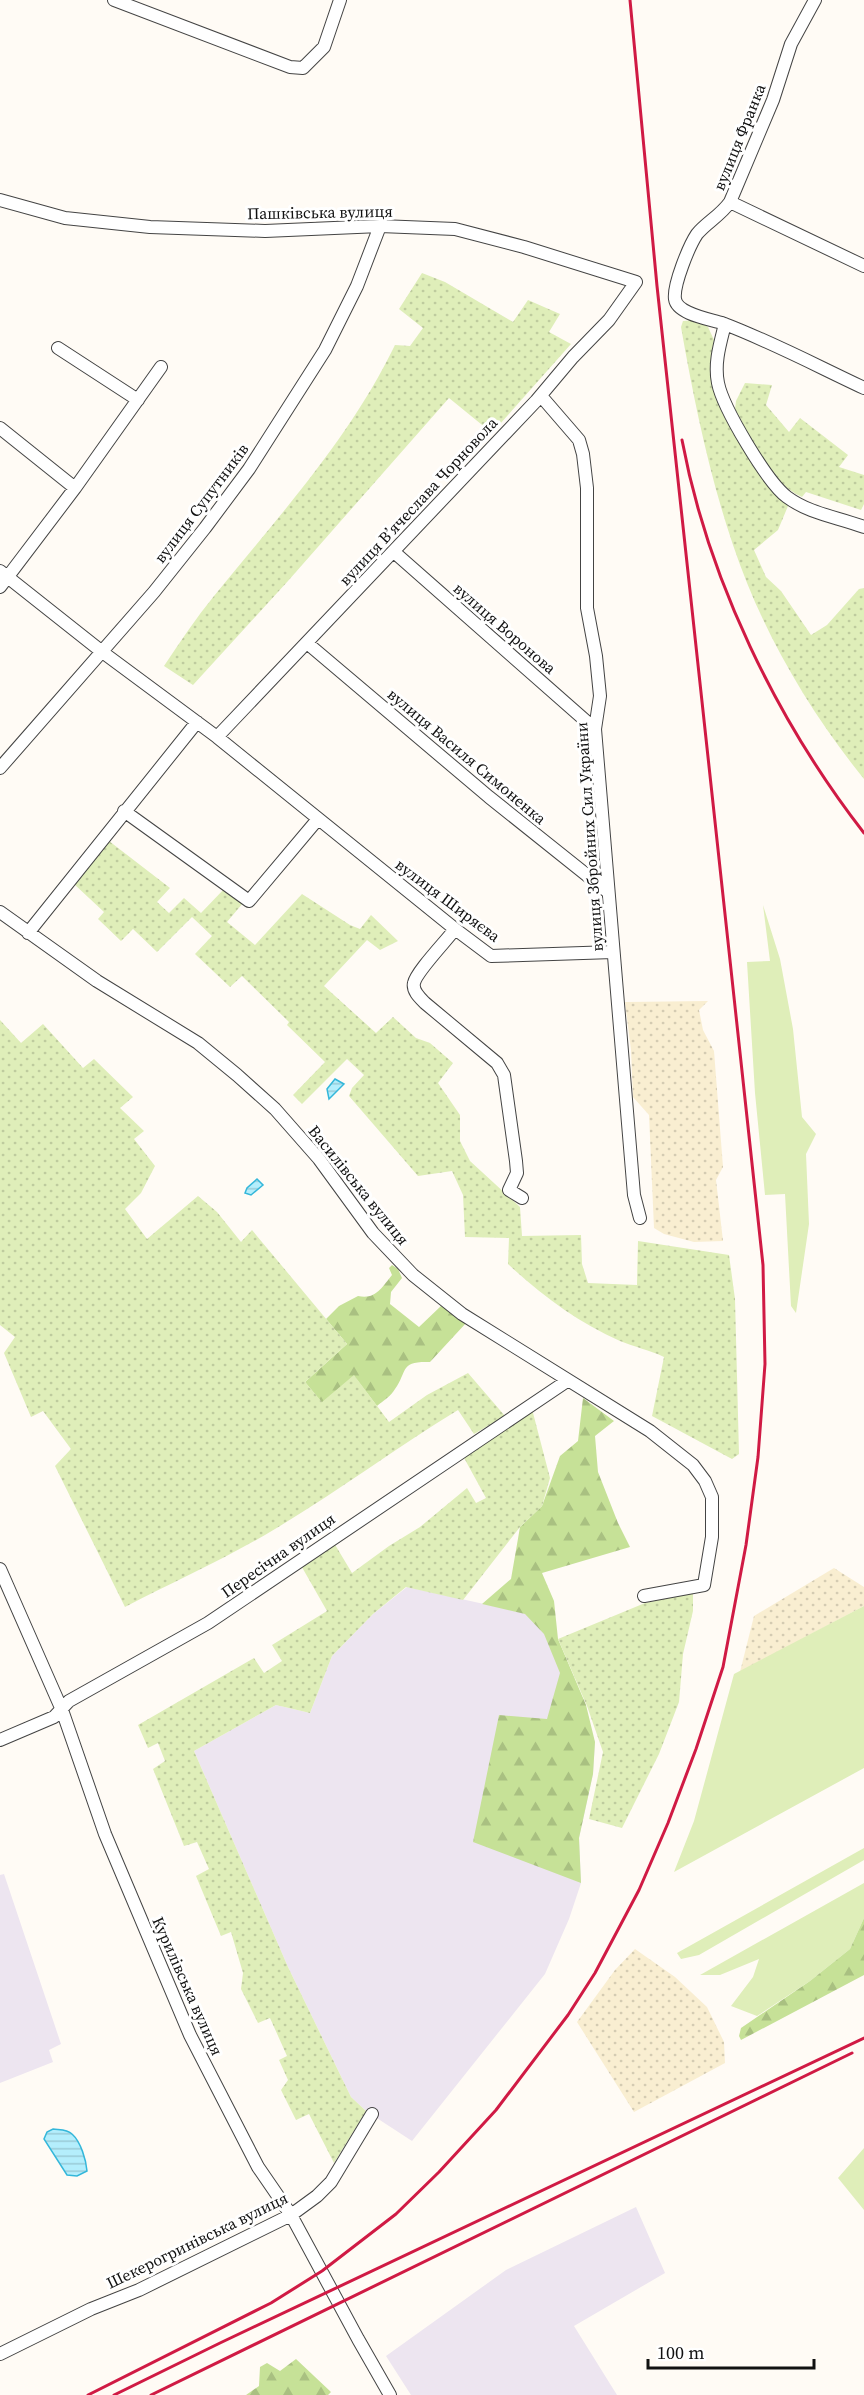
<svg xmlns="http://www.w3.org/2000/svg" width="864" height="2395" viewBox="0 0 864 2395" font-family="'Source Serif 4',serif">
<defs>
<pattern id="farmland-dots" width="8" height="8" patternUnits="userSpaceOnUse" patternTransform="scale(1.5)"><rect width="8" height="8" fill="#f9eed1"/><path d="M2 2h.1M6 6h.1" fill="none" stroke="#d4cbb2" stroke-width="1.8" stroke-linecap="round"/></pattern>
<pattern id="forest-firs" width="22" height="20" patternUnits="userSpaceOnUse" patternTransform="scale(1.5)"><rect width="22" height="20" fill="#c6e197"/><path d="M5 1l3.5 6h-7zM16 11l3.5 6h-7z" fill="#a9c081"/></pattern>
<pattern id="garden-dots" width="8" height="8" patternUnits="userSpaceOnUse" patternTransform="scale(1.5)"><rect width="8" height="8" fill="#dfeeb9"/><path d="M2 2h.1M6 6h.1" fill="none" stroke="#becb9e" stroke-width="1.8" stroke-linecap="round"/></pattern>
<pattern id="water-rules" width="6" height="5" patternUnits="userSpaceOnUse" patternTransform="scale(1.5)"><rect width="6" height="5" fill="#b4eefc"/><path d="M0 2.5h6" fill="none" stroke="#9acbd7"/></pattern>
</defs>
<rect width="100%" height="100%" fill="#fffbf5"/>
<path fill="#ede5f0" d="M 407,1587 L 547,1618 L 561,1661 L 595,1742 L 593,1774 L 579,1838 L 581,1883 L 569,1919 L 545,1974 L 412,2141 L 366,2111 L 351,2097 L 288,1967 L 194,1751 L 276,1705 L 310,1713 L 332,1656 L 373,1614 Z
M 4,1874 L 61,2044 L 49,2050 L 53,2062 L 0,2083 L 0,1875 Z
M 636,2207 L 665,2273 L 574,2326 L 617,2395 L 411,2395 L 386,2356 L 506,2270 Z"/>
<path fill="url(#farmland-dots)" d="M 708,1001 L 699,1010 L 703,1030 L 714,1051 L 723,1167 L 716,1180 L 723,1241 L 694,1242 L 664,1234 L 654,1228 L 649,1115 L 633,1097 L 631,1050 L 625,1002 Z
M 834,1568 L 864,1587 L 864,1606 L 740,1672 L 754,1616 Z
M 635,1949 L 675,1977 L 707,2007 L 724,2042 L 725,2063 L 634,2112 L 577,2022 L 615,1970 Z"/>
<path fill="#dfeeb9" d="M 763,905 L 780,959 L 793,1029 L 802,1117 L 816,1134 L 806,1154 L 809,1224 L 796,1313 L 791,1306 L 785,1194 L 765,1195 L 755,1093 L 747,962 L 770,961 Z
M 864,1606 L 864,1768 L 674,1872 L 694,1821 L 734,1674 Z
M 864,1848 L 864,1860 L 699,1955 L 681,1959 L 677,1953 Z
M 864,1883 L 864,1918 L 850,1949 L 810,1981 L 757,2016 L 731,2006 L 753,1977 L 759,1959 L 720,1975 L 700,1975 Z
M 864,2148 L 864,2210 L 838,2178 Z"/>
<path fill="url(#forest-firs)" d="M 392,1265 L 398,1269 L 402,1278 L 391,1292 L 390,1304 L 419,1327 L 441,1306 L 467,1322 L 430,1362 C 399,1361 408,1371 395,1389 C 391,1396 383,1401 377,1406 L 354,1376 L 322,1403 L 305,1382 L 347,1344 L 326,1319 L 339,1306 L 358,1296 C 376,1300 382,1287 392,1275 L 389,1268 Z
M 583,1398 L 614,1421 L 595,1436 L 598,1472 L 618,1523 L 630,1547 L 542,1573 L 554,1601 L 558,1639 L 586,1705 L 595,1742 L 593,1774 L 579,1838 L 581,1883 L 473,1842 L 499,1715 L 547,1719 L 560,1673 L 544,1634 L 525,1614 L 482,1604 L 511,1579 L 520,1527 L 542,1506 L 560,1456 L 578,1441 Z
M 864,1918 L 864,1975 L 741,2040 L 739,2036 L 741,2028 L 810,1981 L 850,1949 Z
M 296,2359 L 331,2392 L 328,2395 L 246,2395 L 259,2386 L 260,2367 L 267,2363 L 280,2371 Z"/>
<path fill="url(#garden-dots)" d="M 422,273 L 445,282 L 513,322 L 528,300 L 560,314 L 549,332 L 571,344 L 492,433 L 449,398 L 288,581 L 193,685 L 164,666 C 180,642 196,618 214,596 C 279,516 350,438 395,345 L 410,346 L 423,328 L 399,309 Z
M 697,320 L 708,327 L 714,340 L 711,356 L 711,376 L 760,474 L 788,506 L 778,530 L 754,550 L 766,577 L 781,591 L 811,635 L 827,625 L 859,589 L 864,588 L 864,779 C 808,710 761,629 733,545 C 709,474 694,401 681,327 L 683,321 Z
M 745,383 L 772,385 L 766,405 L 789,432 L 800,418 L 848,455 L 839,467 L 864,475 L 864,504 L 861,510 L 806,492 L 802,497 C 770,483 752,439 735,409 L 736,401 Z
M 109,841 L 170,888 L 157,902 L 169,913 L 184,898 L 201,913 L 225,888 L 243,903 L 227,922 L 255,945 L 302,894 L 350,925 L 360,929 L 371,915 L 398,941 L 380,950 L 367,940 L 324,986 L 376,1033 L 393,1017 L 416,1038 L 430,1043 L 453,1063 L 438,1083 L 460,1115 L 460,1141 L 470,1161 L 520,1207 L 522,1236 L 581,1235 L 582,1264 L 588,1283 L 637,1285 L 638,1241 L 729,1255 L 735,1299 L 739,1454 L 732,1459 L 652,1416 L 664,1357 C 650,1350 634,1347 620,1341 C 579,1323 541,1295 508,1264 L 509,1238 L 465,1237 L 463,1195 L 452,1171 L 418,1176 L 349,1096 L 352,1088 L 364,1075 L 347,1059 L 302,1104 L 293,1095 L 325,1062 L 287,1025 L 289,1022 L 242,976 L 230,987 L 195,954 L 212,936 L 192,917 L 157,952 L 133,929 L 121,941 L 98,919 L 104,912 L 74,884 Z
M 0,1020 L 21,1043 L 43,1024 L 83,1068 L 94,1059 L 133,1097 L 120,1108 L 144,1131 L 134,1139 L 155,1166 L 141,1193 L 125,1209 L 147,1239 L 198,1196 L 217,1212 L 241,1242 L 252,1230 L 347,1344 L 305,1382 L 322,1402 L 354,1375 L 389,1422 L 427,1395 L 468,1373 L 505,1416 L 474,1434 L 458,1410 C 396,1448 337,1492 275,1529 C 227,1558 175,1581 125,1607 L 55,1466 L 71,1449 L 43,1411 L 31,1417 L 4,1353 L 15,1337 L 0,1325 Z
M 532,1409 L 550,1478 L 542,1506 L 520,1527 L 463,1600 L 406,1587 L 373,1614 L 332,1656 L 310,1713 L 276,1705 L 194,1751 L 288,1967 L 351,2097 L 366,2111 L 334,2163 L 309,2114 L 296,2120 L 281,2090 L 288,2080 L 279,2060 L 287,2056 L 270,2018 L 258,2023 L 241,1989 L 243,1973 L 231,1932 L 221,1936 L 196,1876 L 209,1869 L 197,1842 L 184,1846 L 153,1769 L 165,1761 L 158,1743 L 148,1748 L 138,1725 L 254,1658 L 264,1673 L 282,1661 L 272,1645 L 327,1611 L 299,1562 L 331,1538 L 352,1573 L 389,1546 L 420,1527 L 467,1488 L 476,1503 L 486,1498 L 463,1456 Z
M 693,1593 L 693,1611 L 683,1654 L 679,1702 L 659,1754 L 622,1828 L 589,1819 L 603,1752 L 587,1706 L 558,1639 L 645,1603 Z"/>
<path fill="url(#water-rules)" stroke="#34b7da" stroke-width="1.5" d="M 335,1079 L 344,1084 L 329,1099 L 327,1089 Z
M 257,1179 L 263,1185 L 251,1195 L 245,1193 L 247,1188 Z
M 53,2129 C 59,2130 67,2129 72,2134 C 81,2142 86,2160 87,2171 L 77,2176 L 67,2175 L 44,2139 L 47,2132 Z"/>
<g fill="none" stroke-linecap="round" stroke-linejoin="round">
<g stroke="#444" stroke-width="14">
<path id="street" d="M 114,0 L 290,67 L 303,68 L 324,47 L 340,0
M 815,0 L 791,44 L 773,100 L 730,202 C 720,216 707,222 697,234 C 689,246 673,285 675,299 C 677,314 709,319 722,323 C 770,341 817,366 864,388
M 0,200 L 65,218 L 150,227 L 265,231 L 380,226 L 455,229 L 524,247 L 636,282 L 609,320 L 573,357 L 536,401 L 217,737
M 730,202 L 864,266
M 725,324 C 720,344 714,363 718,383 C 723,408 767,482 787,497 C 810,514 838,517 864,527
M 58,348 L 138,400
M 541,396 L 579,440 L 583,454 L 587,488 L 587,608 L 596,656 L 600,696 L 595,729 L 634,1195 L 640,1218
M 0,428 L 75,488
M 394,552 L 595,729
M 0,571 L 101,651 L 217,737 L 455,929 L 491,956 L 613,952
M 0,587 L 75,488 L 161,367
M 307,643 L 489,797 L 608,892
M 0,768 L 154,592 L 205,528 L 249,469 L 325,350 L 357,286 L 380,226
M 124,811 L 249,901 L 318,819
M 0,912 L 97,981 L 198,1043 L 237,1075 L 275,1109 L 319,1159 L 373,1233 L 413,1275 L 462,1314 L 650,1431 L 693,1465 L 705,1481 L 712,1497 L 712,1537 L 704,1585 L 644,1596
M 455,929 C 447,940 416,972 414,983 C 412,991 420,998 425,1003 L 497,1063 L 504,1075 L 516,1161 L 517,1173 L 509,1190 L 522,1198
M 28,933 L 197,722
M 0,1569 L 62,1710 L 105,1834 L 190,2035 L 258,2167 L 291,2215 L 358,2339 L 390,2395
M 0,1740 L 54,1717 L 69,1701 L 208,1623 L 567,1381
M 0,2354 L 91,2309 L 139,2290 L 291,2215 L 317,2196 L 331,2182 L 372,2114"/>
</g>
<use href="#street" stroke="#fff" stroke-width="12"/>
<path stroke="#d01a44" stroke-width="3" d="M 682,440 C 708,579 777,721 864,833
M 88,2395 L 271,2303 L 322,2271 L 396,2214 L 439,2172 L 496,2110 L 568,2015 L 595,1973 L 639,1890 L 668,1823 L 696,1749 L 723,1667 L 746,1545 L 758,1457 L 765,1364 L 763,1265 L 657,286 L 630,0
M 114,2395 L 220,2343 L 864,2038
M 151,2395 L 852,2053"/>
</g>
<g text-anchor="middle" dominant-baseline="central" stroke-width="6" stroke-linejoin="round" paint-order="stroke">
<g font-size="16" fill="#111" stroke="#fff">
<text transform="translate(739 137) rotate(-68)">вулиця Франка</text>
<text transform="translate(320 212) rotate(-1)">Пашківська вулиця</text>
<text transform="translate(418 501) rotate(-47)">вулиця Вʼячеслава Чорновола</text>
<text transform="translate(201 503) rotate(-53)">вулиця Супутників</text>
<text transform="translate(505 628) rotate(41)">вулиця Воронова</text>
<text transform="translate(467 756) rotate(40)">вулиця Василя Симоненка</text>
<text transform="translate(589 837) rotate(-94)">вулиця Збройних Сил України</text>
<text transform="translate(448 900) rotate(37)">вулиця Ширяєва</text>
<text transform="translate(359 1185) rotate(51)">Василівська вулиця</text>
<text transform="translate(278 1555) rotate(-35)">Пересічна вулиця</text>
<text transform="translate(188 1986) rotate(66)">Курилівська вулиця</text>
<text transform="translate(197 2240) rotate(-26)">Шекерогринівська вулиця</text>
</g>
</g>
<path d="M648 2359v9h166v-9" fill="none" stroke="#111111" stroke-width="3"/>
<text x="657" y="2359" font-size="18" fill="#111111" stroke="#ffffff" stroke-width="4.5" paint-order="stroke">100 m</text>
</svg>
